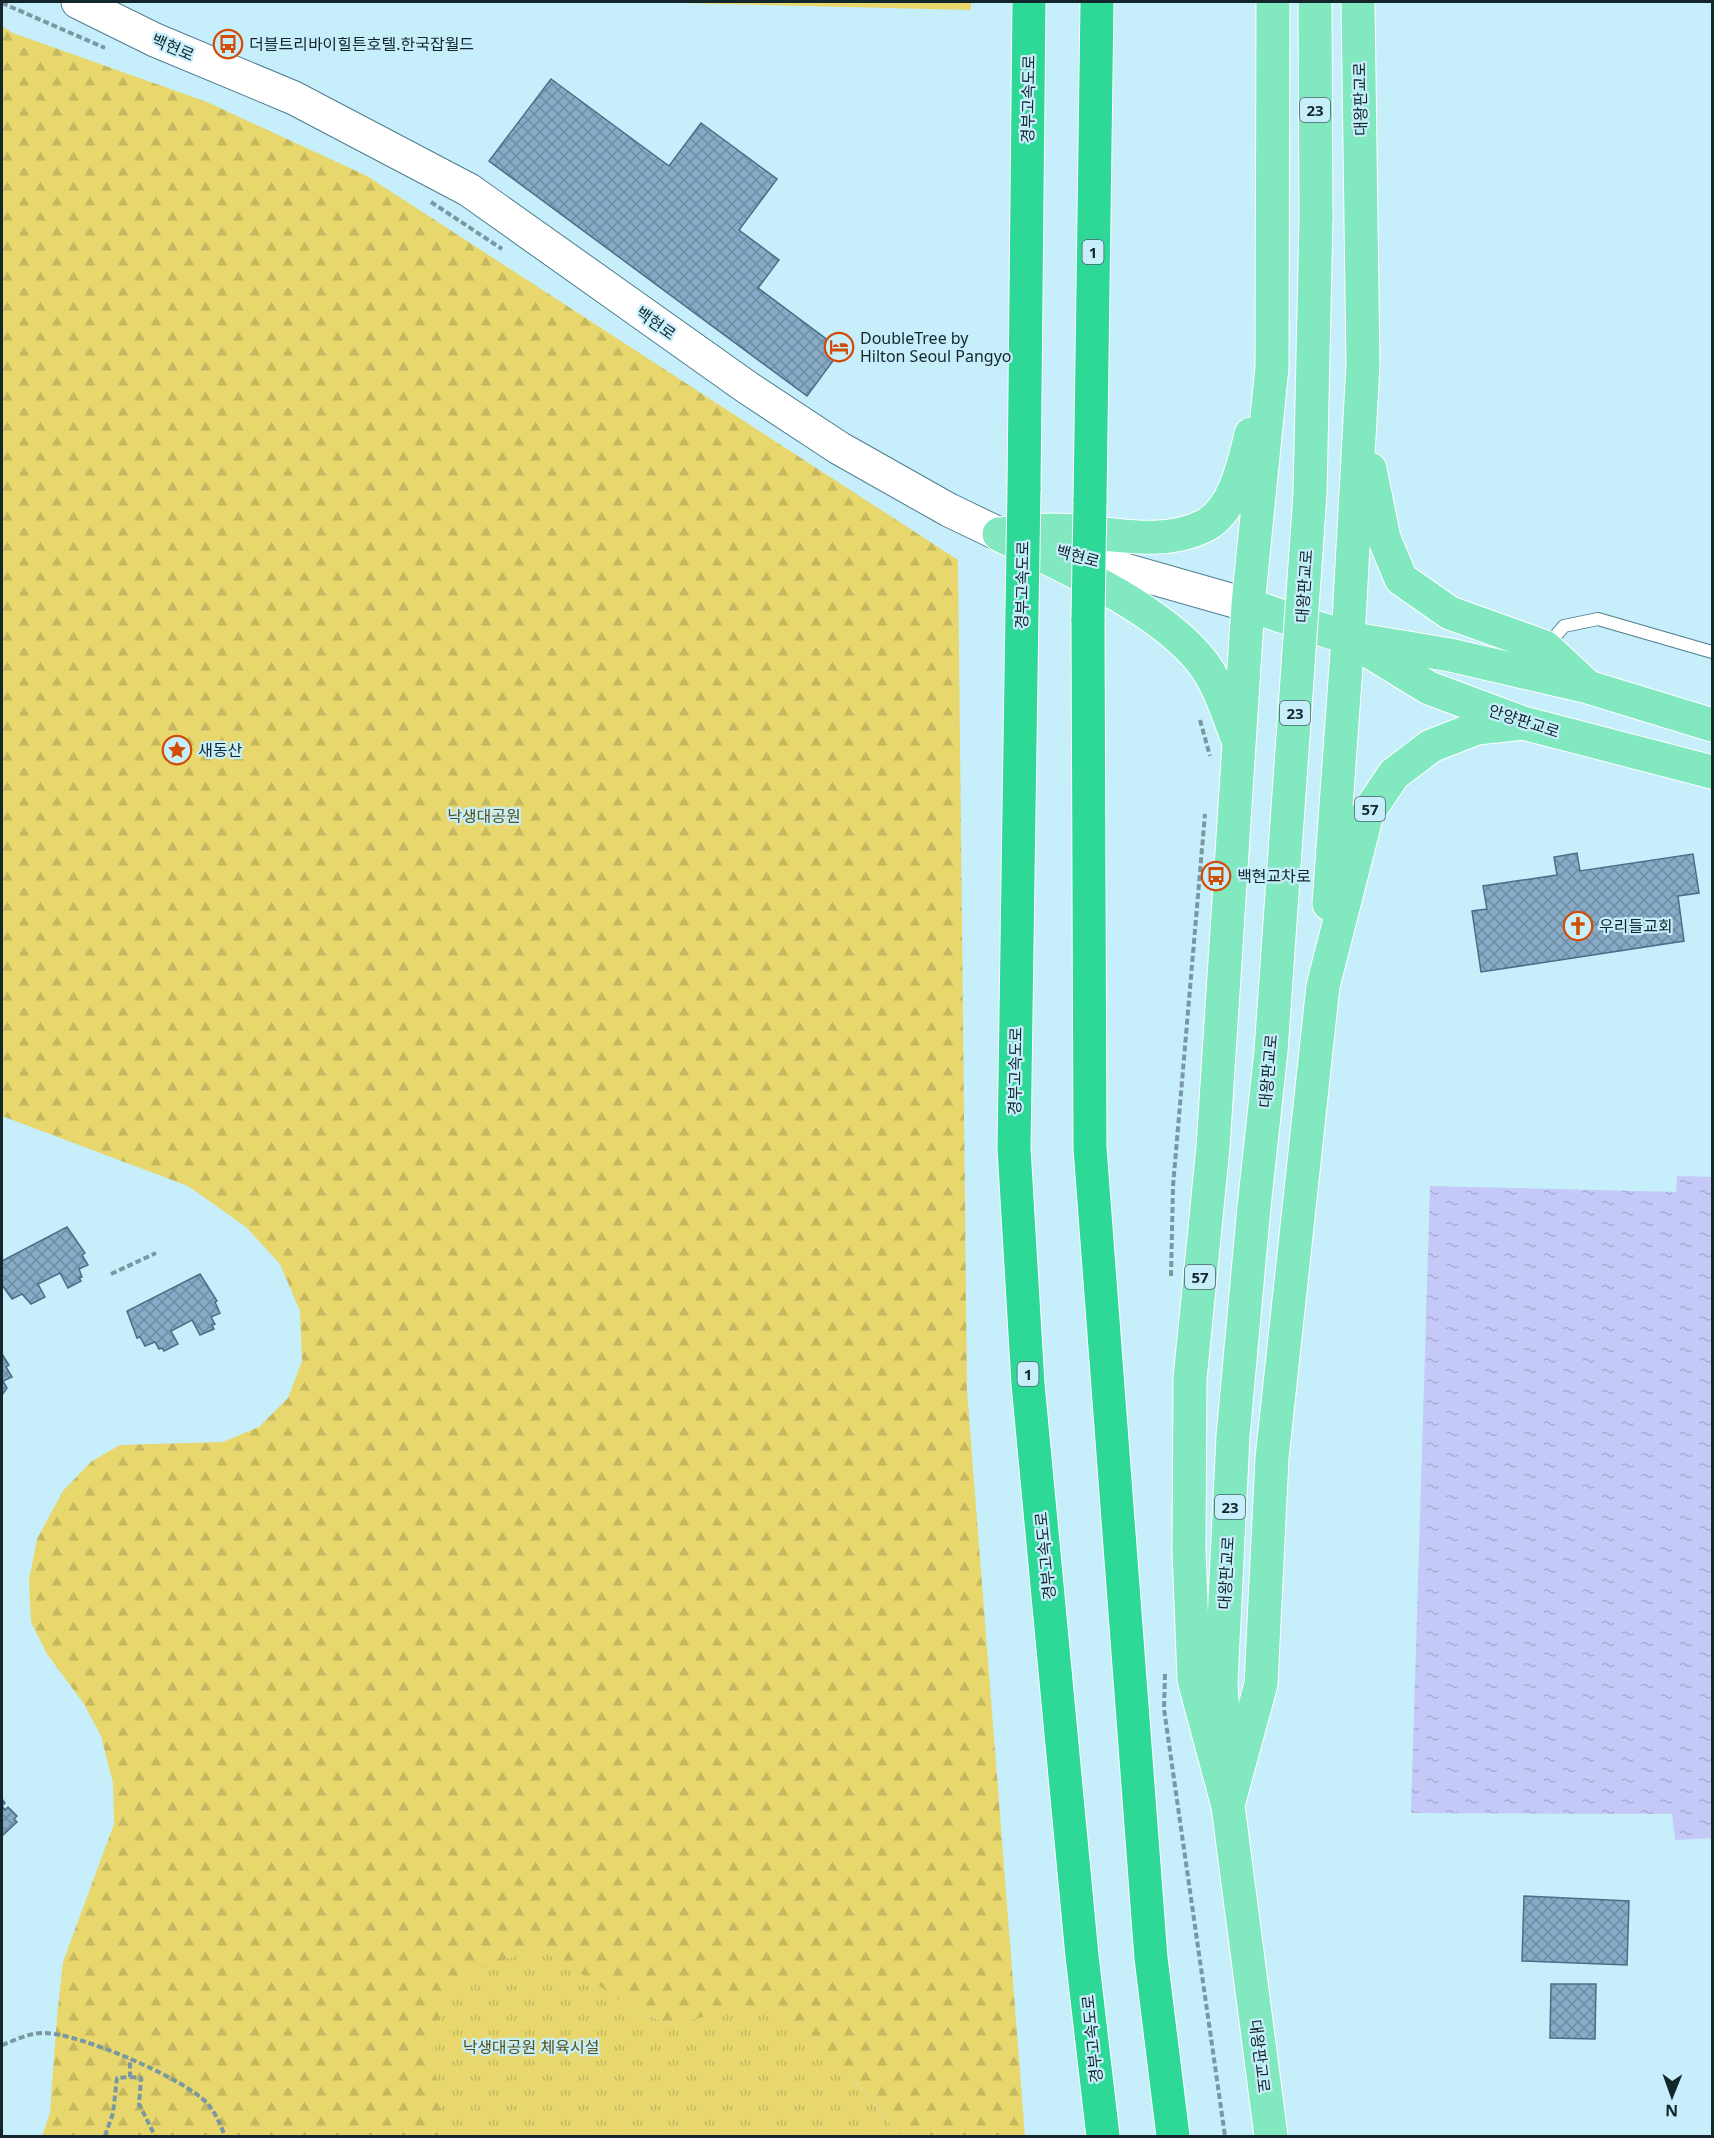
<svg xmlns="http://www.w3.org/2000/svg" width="1714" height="2138" viewBox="0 0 1714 2138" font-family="'Noto Sans','Noto Sans KR',sans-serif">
<defs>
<pattern id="forest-firs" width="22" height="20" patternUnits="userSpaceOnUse" patternTransform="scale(1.5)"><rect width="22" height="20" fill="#e7d76d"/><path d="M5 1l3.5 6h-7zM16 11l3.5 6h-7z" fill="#c5b85f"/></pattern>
<pattern id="park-tufts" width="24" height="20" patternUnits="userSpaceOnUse" patternTransform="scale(1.5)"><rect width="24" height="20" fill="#e7d76d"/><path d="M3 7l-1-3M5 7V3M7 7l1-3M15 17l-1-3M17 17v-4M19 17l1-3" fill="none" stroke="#c5b85f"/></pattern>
<pattern id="water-ripples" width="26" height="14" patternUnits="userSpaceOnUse" patternTransform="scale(1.5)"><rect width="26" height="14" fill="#c5c9f7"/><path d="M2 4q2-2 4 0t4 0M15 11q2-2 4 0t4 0" fill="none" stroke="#a8acd4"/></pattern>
<pattern id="building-cross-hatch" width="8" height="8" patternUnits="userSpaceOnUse" patternTransform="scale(1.5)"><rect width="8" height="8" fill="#87abc7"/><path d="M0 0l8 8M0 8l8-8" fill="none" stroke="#6d8ba2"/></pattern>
</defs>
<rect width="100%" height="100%" fill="#c6eefb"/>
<path fill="#e7d76d" d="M 644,2 L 971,2 L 971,10 Z"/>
<path fill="url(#forest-firs)" d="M 2,26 L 13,33 L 207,102 L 367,176 L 958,560 L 967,1391 L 1025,2136 L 901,2136 L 855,2082 L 706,2018 L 674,2025 L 639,2013 L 610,1995 L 433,2030 L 437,2083 L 447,2136 L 42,2136 L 50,2113 L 57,2017 L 63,1962 L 114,1824 L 113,1783 L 101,1736 L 84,1704 L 47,1654 L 31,1622 L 29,1580 L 37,1539 L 63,1491 L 92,1461 L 120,1445 L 223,1442 L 259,1427 L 288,1398 L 302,1361 L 300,1311 L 280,1264 L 246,1227 L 188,1186 L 2,1116 Z"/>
<path fill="url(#park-tufts)" d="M 545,1949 L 639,2013 L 674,2025 L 743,2006 L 774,2015 L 826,2049 L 901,2136 L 447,2136 C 442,2109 429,2058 433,2032 C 434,2025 440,2017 443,2011 C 465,1970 502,1958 545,1949 Z"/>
<path fill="url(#water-ripples)" d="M 1677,1176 L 1712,1177 L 1712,1838 L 1675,1840 L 1672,1814 L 1411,1813 L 1430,1186 L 1676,1192 Z"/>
<path fill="url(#building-cross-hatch)" stroke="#4b6d87" stroke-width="1.5" d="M 551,79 L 669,166 L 701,123 L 777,179 L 739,230 L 779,260 L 758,288 L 841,350 L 807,396 L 489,161 Z
M 1577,853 L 1580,871 L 1693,854 L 1699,893 L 1678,896 L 1684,941 L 1481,972 L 1472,911 L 1487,909 L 1483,886 L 1557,875 L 1554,857 Z
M 67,1227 L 85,1253 L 82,1255 L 88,1265 L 79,1269 L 82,1277 L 79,1278 L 81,1281 L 68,1288 L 60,1273 L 38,1284 L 45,1297 L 31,1304 L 22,1294 L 12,1299 L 2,1285 L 2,1261 Z
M 200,1274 L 217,1301 L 215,1302 L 220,1313 L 211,1317 L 215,1324 L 212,1325 L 214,1329 L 200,1335 L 192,1320 L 171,1331 L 178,1344 L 164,1351 L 162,1348 L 159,1349 L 155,1342 L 145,1346 L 140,1337 L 137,1338 L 127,1311 Z
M 2,1354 L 9,1365 L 6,1367 L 12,1377 L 3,1381 L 7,1388 L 2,1395 Z
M 2,1799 L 5,1803 L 2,1806 L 5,1810 L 8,1807 L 17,1816 L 14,1819 L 17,1822 L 2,1836 Z
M 1524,1896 L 1629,1901 L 1627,1965 L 1522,1961 Z
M 1551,1984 L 1596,1984 L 1595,2039 L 1550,2038 Z"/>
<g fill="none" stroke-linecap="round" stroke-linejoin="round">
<g stroke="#4e7d8d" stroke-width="14">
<path id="service" d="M 1546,647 L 1564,626 L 1598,619 L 1712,652"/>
</g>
<g stroke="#4e7d8d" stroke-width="35">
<path id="secondary" d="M 78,2 L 155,40 L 294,98 L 469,190 L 748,388 L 839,448 L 949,510 L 999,534 L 1248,605"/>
</g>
<g stroke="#fff" stroke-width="35">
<path id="primary" d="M 1315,2 L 1316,218
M 1370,469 L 1384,538 L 1401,579 L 1450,613 L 1545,647 L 1587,686
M 999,534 C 1017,533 1035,530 1054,530 C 1103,530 1158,549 1204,526 C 1234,511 1244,464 1251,434
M 1000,535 C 1063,566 1152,604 1198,657 C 1217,679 1226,708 1236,735
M 1248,605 L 1348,638 L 1450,655 L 1588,687 L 1712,725
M 1362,647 L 1429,688 L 1523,723 L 1712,772
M 1329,904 L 1348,638 L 1363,365 L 1358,2
M 1254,1207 L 1233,1436 L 1221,1682 L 1228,1806 L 1271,2136
M 1228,1805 L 1261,1684 L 1272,1458 L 1323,986 L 1367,814 L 1394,774 L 1431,746 L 1477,728 L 1523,723
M 1228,1806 L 1194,1680 L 1189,1550 L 1190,1379 L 1213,1147 L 1248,605 L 1272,367 L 1273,2"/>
</g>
<g stroke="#fff" stroke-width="35">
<path id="motorway" d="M 1024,490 L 1029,2
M 1090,502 L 1097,2
M 1022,609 L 1014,1148 L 1028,1384 L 1082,1956 L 1103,2136
M 1088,619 L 1090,1148 L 1151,1958 L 1173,2136"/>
</g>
<path stroke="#7998a2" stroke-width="4" stroke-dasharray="6 3" stroke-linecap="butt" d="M 2,3 L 105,48
M 431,202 L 502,249
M 1200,720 L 1210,756
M 111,1274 L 156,1253
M 1171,1276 L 1173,1186 L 1205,814
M 1165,1674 L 1164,1709 L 1225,2136
M 2,2045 C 16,2040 30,2032 45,2033 C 81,2034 184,2078 208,2104 C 216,2114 220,2124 225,2136
M 130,2077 L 141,2078 L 139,2104 L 155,2136
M 105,2136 L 113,2113 L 117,2078 L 130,2077 L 130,2059"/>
<use href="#service" stroke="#fff" stroke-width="12"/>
<use href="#secondary" stroke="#fff" stroke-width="33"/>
<use href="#primary" stroke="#82e8c0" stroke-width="33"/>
<use href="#motorway" stroke="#2ed896" stroke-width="33"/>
<g stroke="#fff" stroke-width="35" stroke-linecap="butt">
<path id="primary-bridge" d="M 1254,1207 L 1271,1051 L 1310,494 L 1316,218"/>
</g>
<g stroke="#fff" stroke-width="35" stroke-linecap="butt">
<path id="motorway-bridge" d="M 1022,609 L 1024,490
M 1088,619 L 1090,502"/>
</g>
<use href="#primary-bridge" stroke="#82e8c0" stroke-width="33"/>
<use href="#motorway-bridge" stroke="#2ed896" stroke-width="33"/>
</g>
<defs>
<g id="bus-ring" transform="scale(1.5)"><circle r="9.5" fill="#c6eefb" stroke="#d14d06" stroke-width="1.5"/><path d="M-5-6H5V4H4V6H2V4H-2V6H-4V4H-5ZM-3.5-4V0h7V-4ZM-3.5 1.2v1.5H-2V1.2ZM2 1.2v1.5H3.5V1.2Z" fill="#d14d06"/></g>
<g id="hotel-ring" transform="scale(1.5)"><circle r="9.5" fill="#c6eefb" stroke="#d14d06" stroke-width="1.5"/><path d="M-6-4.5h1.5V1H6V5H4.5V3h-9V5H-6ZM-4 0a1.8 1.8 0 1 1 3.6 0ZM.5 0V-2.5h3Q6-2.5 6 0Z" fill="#d14d06"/></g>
<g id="sight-ring" transform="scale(1.5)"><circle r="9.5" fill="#c6eefb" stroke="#d14d06" stroke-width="1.5"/><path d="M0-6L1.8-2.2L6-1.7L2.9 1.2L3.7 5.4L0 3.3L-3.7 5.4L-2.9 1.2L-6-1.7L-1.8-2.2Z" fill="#d14d06"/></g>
<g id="church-ring" transform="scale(1.5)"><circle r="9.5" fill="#c6eefb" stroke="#d14d06" stroke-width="1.5"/><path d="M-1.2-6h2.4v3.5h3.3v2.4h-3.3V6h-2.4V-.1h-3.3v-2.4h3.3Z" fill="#d14d06"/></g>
</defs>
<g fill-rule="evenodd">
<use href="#bus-ring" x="228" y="44"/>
<use href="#hotel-ring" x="839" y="347"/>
<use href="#sight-ring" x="177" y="750"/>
<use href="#bus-ring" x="1216" y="876"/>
<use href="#church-ring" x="1578" y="926"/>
</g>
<g text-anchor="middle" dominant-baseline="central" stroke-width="4.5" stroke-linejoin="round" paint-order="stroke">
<g fill="#c6eefb" stroke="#48626a" stroke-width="1.5">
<rect x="1300" y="98" width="30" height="24" rx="4.5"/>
<rect x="1082.5" y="240" width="21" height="24" rx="4.5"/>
<rect x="1280" y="701" width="30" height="24" rx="4.5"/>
<rect x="1355" y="797" width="30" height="24" rx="4.5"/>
<rect x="1185" y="1265" width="30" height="24" rx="4.5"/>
<rect x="1017.5" y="1362" width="21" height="24" rx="4.5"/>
<rect x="1215" y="1495" width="30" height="24" rx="4.5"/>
</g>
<g font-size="15" font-weight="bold" fill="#12262c">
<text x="1315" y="110">23</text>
<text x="1093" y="252">1</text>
<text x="1295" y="713">23</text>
<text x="1370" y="809">57</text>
<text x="1200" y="1277">57</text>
<text x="1028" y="1374">1</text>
<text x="1230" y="1507">23</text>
</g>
<g font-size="16" fill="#12262c" stroke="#c6eefb" text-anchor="start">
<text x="249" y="44">더블트리바이힐튼호텔.한국잡월드</text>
<text x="860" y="338">DoubleTree by<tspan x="860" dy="18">Hilton Seoul Pangyo</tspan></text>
<text x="198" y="750">새동산</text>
<text x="1237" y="876">백현교차로</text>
<text x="1599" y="926">우리들교회</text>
</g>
<g font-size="16" fill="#12262c" stroke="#c6eefb">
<text transform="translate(173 47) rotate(23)">백현로</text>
<text transform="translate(1028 99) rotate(-89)">경부고속도로</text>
<text transform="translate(1360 99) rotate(-91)">대왕판교로</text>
<text transform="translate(656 323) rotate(35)">백현로</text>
<text transform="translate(1078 556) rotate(15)">백현로</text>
<text transform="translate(1022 585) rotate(-89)">경부고속도로</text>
<text transform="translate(1304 586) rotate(-86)">대왕판교로</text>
<text transform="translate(1524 721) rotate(18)">안양판교로</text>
<text transform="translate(1015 1071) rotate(-89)">경부고속도로</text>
<text transform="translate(1268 1071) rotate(-85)">대왕판교로</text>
<text transform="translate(1045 1556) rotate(-96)">경부고속도로</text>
<text transform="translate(1226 1573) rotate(-87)">대왕판교로</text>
<text transform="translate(1092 2039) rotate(-96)">경부고속도로</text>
<text transform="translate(1260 2056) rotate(83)">대왕판교로</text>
</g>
<g font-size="16" fill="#595118" stroke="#c6eefb">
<text x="484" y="816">낙생대공원</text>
<text x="531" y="2047">낙생대공원 체육시설</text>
</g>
</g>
<rect width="1714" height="2138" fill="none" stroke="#12262c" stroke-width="6"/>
<g transform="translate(1672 2096) rotate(181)" stroke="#c6eefb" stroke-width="4.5" paint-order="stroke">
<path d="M0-4.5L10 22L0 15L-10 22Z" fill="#12262c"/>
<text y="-9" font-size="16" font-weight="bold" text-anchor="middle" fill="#12262c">N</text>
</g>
</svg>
